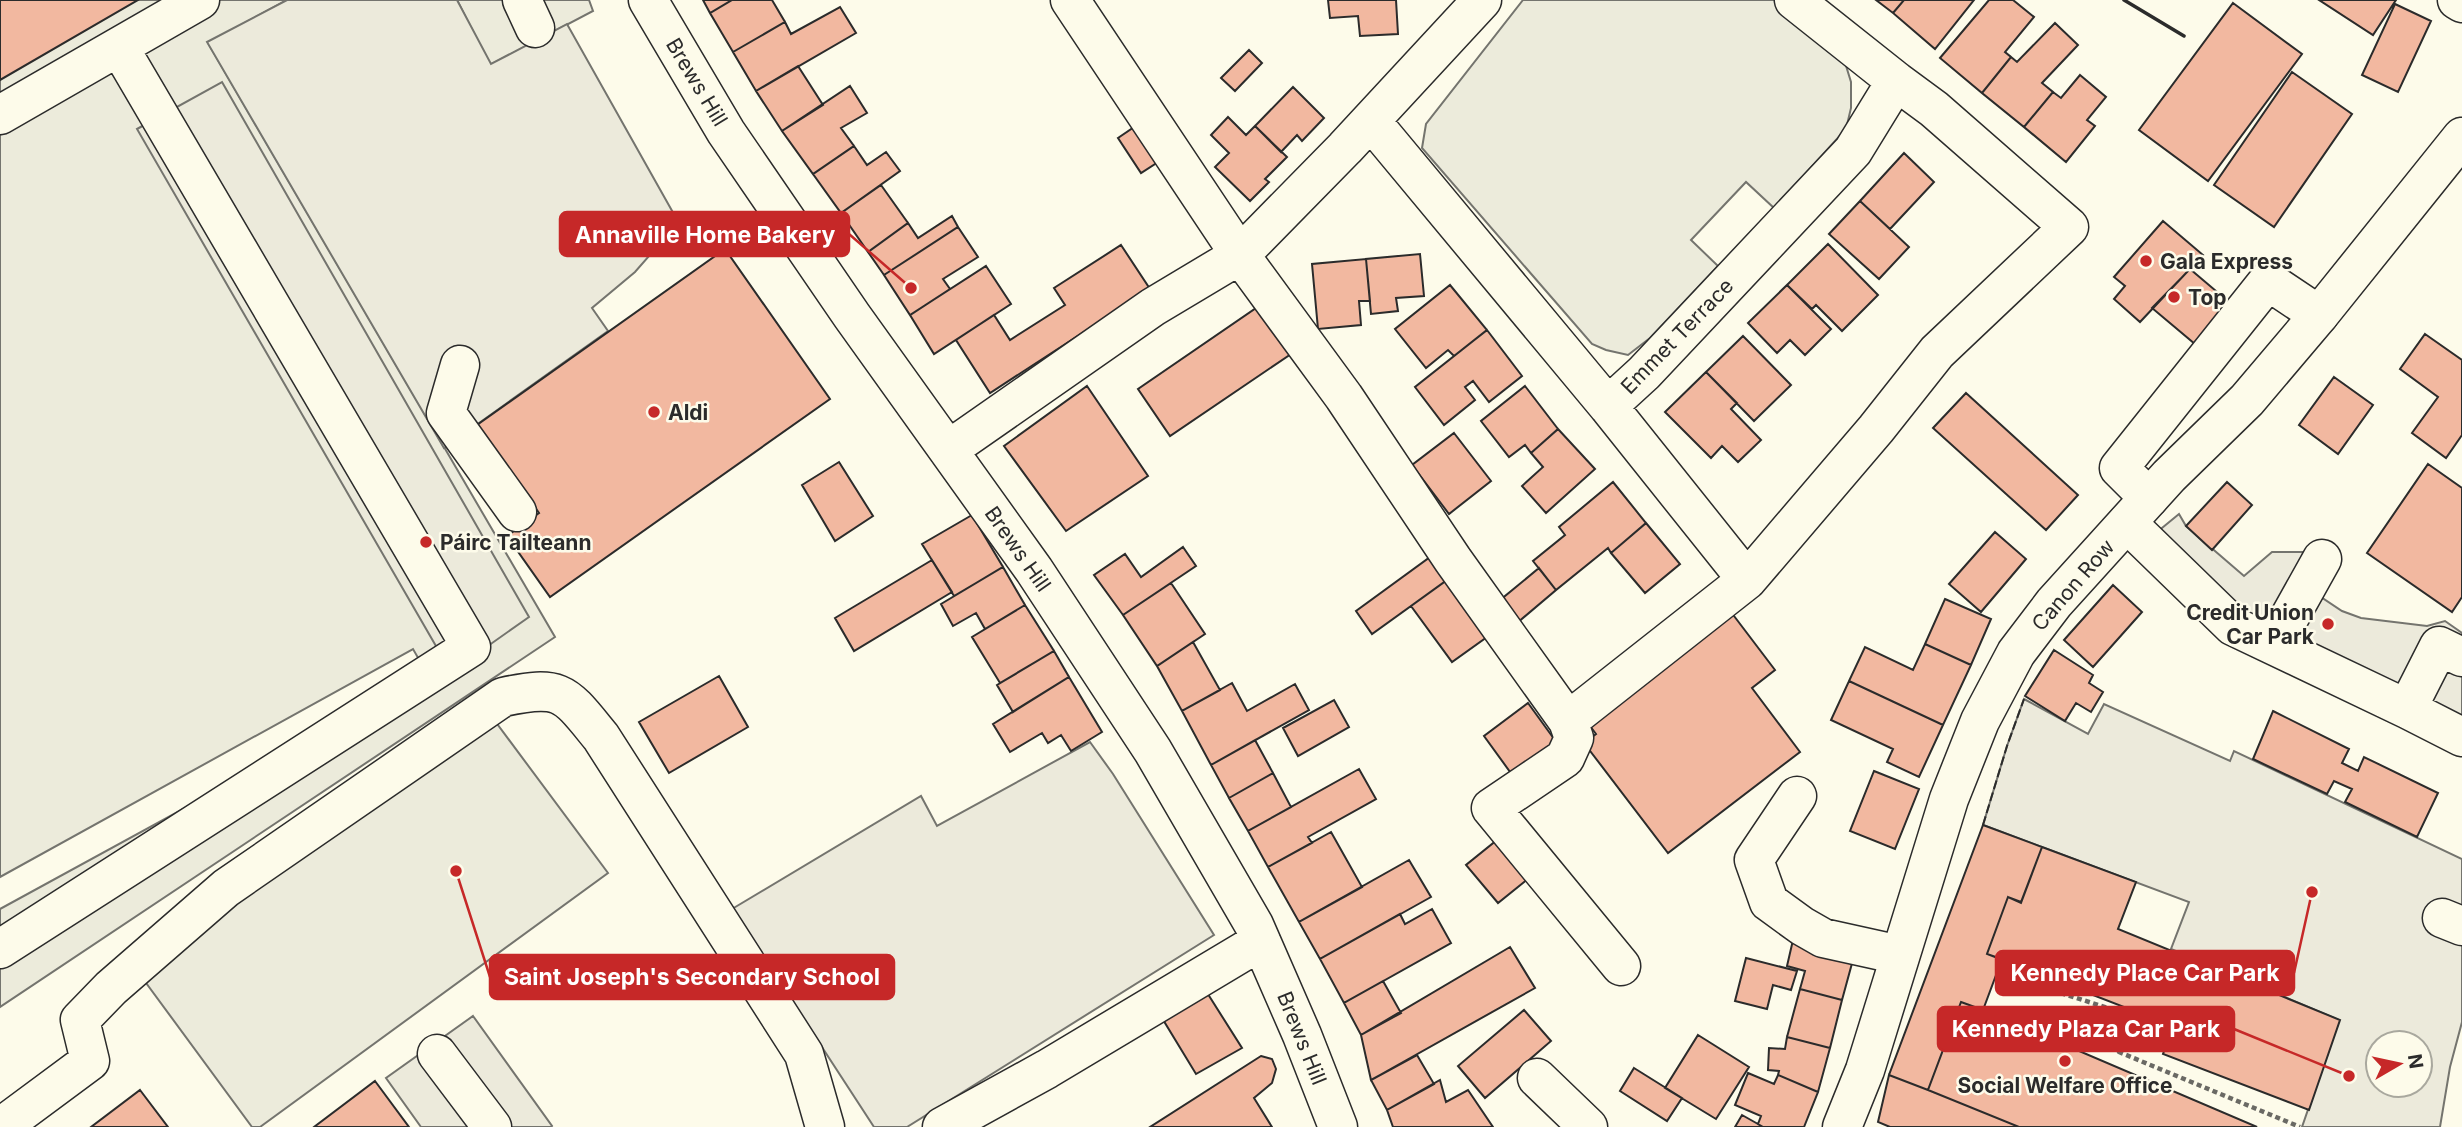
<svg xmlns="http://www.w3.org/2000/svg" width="2462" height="1127" viewBox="0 0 2462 1127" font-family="Inter,sans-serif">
<rect width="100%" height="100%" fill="#fdfbea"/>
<path fill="#ecebdb" stroke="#74746e" stroke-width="2" d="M 0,0 L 287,0 L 208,43 L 555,637 L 0,1007 L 0,909 L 428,675 L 413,649 L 0,877 Z
M 457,0 L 589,0 L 593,11 L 490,65 Z
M 1523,0 L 1775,0 L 1843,56 L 1851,82 L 1851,108 L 1846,129 L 1774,208 L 1746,182 L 1691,240 L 1718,266 L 1650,338 L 1628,355 L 1606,350 L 1592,344 L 1422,148 L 1426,124 Z
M 492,717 L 608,873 L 260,1127 L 252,1127 L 138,972 Z"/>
<path fill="#eceadb" stroke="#74746e" stroke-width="2" fill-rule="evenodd" d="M 287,0 L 457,0 L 491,64 L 567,24 L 680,225 L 670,232 L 635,272 L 592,308 L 608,331 L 444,448 L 207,42 Z
M 222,82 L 529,617 L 451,672 L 137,129 Z
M 2179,514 L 2186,526 L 2244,576 L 2272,552 L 2303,552 L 2300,583 L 2342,611 L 2361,618 L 2427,626 L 2445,621 L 2462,633 L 2462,736 L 2289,647 L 2151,537 Z
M 2024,699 L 2088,734 L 2104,704 L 2230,761 L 2234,751 L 2462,859 L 2462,1022 L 2450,1067 L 2440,1127 L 2302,1127 L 2339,1020 L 2171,949 L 2189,902 L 1983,825 L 2007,746 ZM 2378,1043 L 2420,1043 L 2420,1085 L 2378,1085 Z
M 1090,742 L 1113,774 L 1214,935 L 907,1127 L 874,1127 L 732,909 L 921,796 L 937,826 Z
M 473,1016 L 552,1126 L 551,1127 L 421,1127 L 386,1078 Z"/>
<path fill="#f2b8a0" stroke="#2b2b2b" stroke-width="2" d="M 0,0 L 138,0 L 0,80 Z
M 703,0 L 732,0 L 710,13 Z
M 732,0 L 772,0 L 785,22 L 733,52 L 710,13 Z
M 1328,0 L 1396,0 L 1398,34 L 1360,36 L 1358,16 L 1330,18 Z
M 1876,0 L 1904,0 L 1893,13 Z
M 1904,0 L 1974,0 L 1935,49 L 1893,13 Z
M 1989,0 L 2013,0 L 2034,17 L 2005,52 L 2011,57 L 1982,93 L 1940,58 Z
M 2319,0 L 2396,0 L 2373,35 Z
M 2233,3 L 2302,54 L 2208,181 L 2139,130 Z
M 2395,4 L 2431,21 L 2398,92 L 2362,75 Z
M 840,7 L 856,33 L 756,91 L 733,52 L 785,22 L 791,34 Z
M 2055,23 L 2078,45 L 2042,83 L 2053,92 L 2024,127 L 1982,93 L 2011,57 L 2017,62 Z
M 1249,50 L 1262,63 L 1235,91 L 1221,78 Z
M 798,66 L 823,105 L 782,131 L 756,91 Z
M 2292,72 L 2352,114 L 2274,227 L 2214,185 Z
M 2080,75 L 2106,97 L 2087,120 L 2095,126 L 2066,162 L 2024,127 L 2053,92 L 2061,98 Z
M 850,86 L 867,113 L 841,128 L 854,146 L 813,174 L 782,131 Z
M 1293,87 L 1324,118 L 1302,141 L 1297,135 L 1281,152 L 1255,126 Z
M 1228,117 L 1246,135 L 1255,126 L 1287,157 L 1265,179 L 1269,182 L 1250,201 L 1215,167 L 1229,153 L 1211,135 Z
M 1146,119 L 1169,155 L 1141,173 L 1118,138 Z
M 854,146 L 867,165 L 886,152 L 900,171 L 841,213 L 813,174 Z
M 1904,153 L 1934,182 L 1890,229 L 1860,201 Z
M 881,185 L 908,223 L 868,252 L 841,213 Z
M 1860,201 L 1909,247 L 1879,279 L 1829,234 Z
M 952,216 L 958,227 L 884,275 L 868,252 L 908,223 L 918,238 Z
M 2163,221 L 2203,255 L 2140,322 L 2114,299 L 2125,286 L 2114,277 Z
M 958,227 L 978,257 L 943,279 L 950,289 L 910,315 L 884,275 Z
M 1828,244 L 1878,295 L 1842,331 L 1816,305 L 1812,309 L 1787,285 Z
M 1121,245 L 1150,289 L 990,393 L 956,340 L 994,315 L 1010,340 L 1065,305 L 1054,288 Z
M 725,249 L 830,399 L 550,597 L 507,536 L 539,513 L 477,425 Z
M 1420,254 L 1424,296 L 1396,298 L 1398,311 L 1371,314 L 1366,259 Z
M 1366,259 L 1370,301 L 1359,301 L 1361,325 L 1318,329 L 1312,264 Z
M 986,266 L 1011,304 L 934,354 L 910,315 Z
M 2190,269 L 2255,324 L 2220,365 L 2152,308 Z
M 1450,285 L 1487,330 L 1454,356 L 1448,350 L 1426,368 L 1395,329 Z
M 1787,285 L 1831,329 L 1805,355 L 1790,340 L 1777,353 L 1748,323 Z
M 1262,304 L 1294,352 L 1170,436 L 1138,389 Z
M 1487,330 L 1522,376 L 1489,402 L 1473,381 L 1465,387 L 1475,400 L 1444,425 L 1415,387 Z
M 2425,334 L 2462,360 L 2462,435 L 2446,458 L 2412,433 L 2438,397 L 2400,369 Z
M 1743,336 L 1791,385 L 1754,421 L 1706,372 Z
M 1706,372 L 1737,403 L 1731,409 L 1761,440 L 1738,462 L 1722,446 L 1711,458 L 1665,412 Z
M 2334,377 L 2373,405 L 2338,454 L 2299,425 Z
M 1087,386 L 1148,476 L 1066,531 L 1004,446 Z
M 1525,386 L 1558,429 L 1531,453 L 1525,445 L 1509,457 L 1481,421 Z
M 1966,393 L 2078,495 L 2046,530 L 1933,428 Z
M 1558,429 L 1595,469 L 1546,513 L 1522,486 L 1543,467 L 1531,453 Z
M 1454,433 L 1491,481 L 1449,514 L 1412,465 Z
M 839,462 L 873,516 L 835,541 L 802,485 Z
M 2428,464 L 2462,488 L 2462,597 L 2452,612 L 2367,553 Z
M 1613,482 L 1646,523 L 1611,553 L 1608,548 L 1556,590 L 1533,561 L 1565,535 L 1559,527 Z
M 2227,482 L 2252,505 L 2212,550 L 2186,526 Z
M 972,515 L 1003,567 L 954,596 L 922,544 Z
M 1646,523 L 1680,564 L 1645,593 L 1611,553 Z
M 1995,532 L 2026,559 L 1981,612 L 1949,584 Z
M 1183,547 L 1196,566 L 1123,615 L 1094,575 L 1125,554 L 1141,577 Z
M 1437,552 L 1454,575 L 1372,634 L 1356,611 Z
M 932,560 L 952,592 L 854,651 L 835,618 Z
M 1003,567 L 1025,605 L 985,629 L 976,613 L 953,626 L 941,604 Z
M 1539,568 L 1556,590 L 1517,623 L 1499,601 Z
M 1454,575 L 1494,632 L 1452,662 L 1411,606 Z
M 1171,583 L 1205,634 L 1157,666 L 1123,615 Z
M 2113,585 L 2142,612 L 2093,667 L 2064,640 Z
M 1945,599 L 1991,619 L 1971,665 L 1925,644 Z
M 1025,605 L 1054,651 L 1000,683 L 972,637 Z
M 1731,612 L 1775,670 L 1752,688 L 1800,752 L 1668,853 L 1584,743 L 1596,734 L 1587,722 Z
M 1193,642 L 1220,690 L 1182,711 L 1157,666 Z
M 1925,644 L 1971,665 L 1943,725 L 1849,681 L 1865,647 L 1913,670 Z
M 2054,650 L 2093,675 L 2089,683 L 2103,692 L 2091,712 L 2076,703 L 2065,721 L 2025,696 Z
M 1054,651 L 1069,677 L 1013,712 L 997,685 Z
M 719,676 L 748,727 L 669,773 L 639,722 Z
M 1069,677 L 1102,732 L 1071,751 L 1061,735 L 1048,743 L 1042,733 L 1010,752 L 993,724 Z
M 1849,681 L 1943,725 L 1919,777 L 1887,762 L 1893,749 L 1831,720 Z
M 1232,683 L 1247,711 L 1295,684 L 1309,710 L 1211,765 L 1182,711 Z
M 1334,700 L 1349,727 L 1298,756 L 1283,728 Z
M 1528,703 L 1557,743 L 1513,776 L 1484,736 Z
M 2273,711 L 2349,749 L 2342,763 L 2358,771 L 2364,757 L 2438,793 L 2417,837 L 2345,802 L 2352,789 L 2334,781 L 2327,794 L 2253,759 Z
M 1255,740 L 1273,773 L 1229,798 L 1211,765 Z
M 1359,769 L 1376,799 L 1308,837 L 1312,843 L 1268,867 L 1248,831 Z
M 1874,771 L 1919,789 L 1895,849 L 1850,831 Z
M 1273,773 L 1291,807 L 1248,831 L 1229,798 Z
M 1983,825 L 2042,847 L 2021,902 L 2008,897 L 1987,954 L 2002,959 L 1983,1010 L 1961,1002 L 1928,1090 L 1889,1075 Z
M 1331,832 L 1362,887 L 1299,922 L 1268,867 Z
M 1497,840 L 1529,878 L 1498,903 L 1466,865 Z
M 2042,847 L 2136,882 L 2118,929 L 2340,1020 L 2309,1110 L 2163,1054 L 2173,1026 L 1987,954 L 2008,897 L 2021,903 Z
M 1409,860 L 1431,897 L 1320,959 L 1299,922 Z
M 1432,909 L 1451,943 L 1344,1003 L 1320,959 L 1400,914 L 1405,924 Z
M 1793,940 L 1854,956 L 1842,1000 L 1800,989 L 1805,971 L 1787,966 Z
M 1510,947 L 1535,988 L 1371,1080 L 1361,1035 Z
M 1746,958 L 1797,971 L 1791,990 L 1773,985 L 1767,1009 L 1735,1001 Z
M 1383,981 L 1401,1013 L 1361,1035 L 1344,1003 Z
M 1800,989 L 1842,1000 L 1830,1048 L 1787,1037 Z
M 1206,991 L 1242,1048 L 1196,1074 L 1162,1018 Z
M 1961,1002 L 1983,1010 L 2257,1127 L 2019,1127 L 1928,1090 Z
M 1524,1010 L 1551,1041 L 1485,1098 L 1458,1066 Z
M 1698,1035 L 1749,1067 L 1716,1119 L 1665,1088 Z
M 1787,1037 L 1830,1048 L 1818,1092 L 1778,1075 L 1779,1071 L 1768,1070 L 1769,1048 L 1785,1049 Z
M 1417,1055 L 1434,1084 L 1387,1110 L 1371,1080 Z
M 1261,1056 L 1272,1059 L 1276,1069 L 1272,1083 L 1254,1098 L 1272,1127 L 1150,1127 Z
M 1634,1068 L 1682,1098 L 1667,1121 L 1620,1091 Z
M 1748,1073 L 1774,1084 L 1778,1075 L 1818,1092 L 1804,1127 L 1763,1127 L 1758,1124 L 1761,1116 L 1735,1105 Z
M 1889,1075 L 1928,1090 L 2019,1127 L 1890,1127 L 1878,1122 Z
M 1440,1080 L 1446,1102 L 1468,1090 L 1493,1127 L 1393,1127 L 1387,1110 Z
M 375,1081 L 409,1127 L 314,1127 Z
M 140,1090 L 168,1127 L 91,1127 Z
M 1742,1115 L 1758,1124 L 1763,1127 L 1735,1127 Z"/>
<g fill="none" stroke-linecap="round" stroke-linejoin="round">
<g stroke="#2b2b2b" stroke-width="41">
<path id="minor" d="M 522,0 L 535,28
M 648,0 L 726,132 L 852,316 L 1034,570 L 1153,751 L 1254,925 L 1302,1035 L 1338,1127
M 1070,0 L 1240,255 L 1344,397 L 1453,560 L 1568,721 L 1574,738 L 1565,758 L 1491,808 L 1621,966
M 2457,0 L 2462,3
M 0,115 L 200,0
M 1371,121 L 1608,406 L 1644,373 L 1853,151 L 1896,81 L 1794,0
M 460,365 L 446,413 L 517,512
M 1608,406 L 1747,580
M 948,450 L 1153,307 L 1240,255 L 1345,148 L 1482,0
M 2149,498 L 2119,468 L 2268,281 L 2319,315
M 2127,523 L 2233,626 L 2407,709 L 2462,737
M 2274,645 L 2322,559
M 2407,709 L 2439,646 L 2462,657
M 1568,721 L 1747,580 L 1876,429 L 1937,352 L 2069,227 L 1934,109 L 1896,81
M 1797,796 L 1754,860 L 1769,902 L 1802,926 L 1823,938 L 1900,955
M 2442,918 L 2462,926
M 0,949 L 471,647 L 119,47
M 437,1054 L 492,1127
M 1537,1078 L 1588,1127
M 1,1127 L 90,1061 L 80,1020 L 111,988 L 226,888 L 503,697 C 562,684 565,693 601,737 L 804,1054 L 825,1127
M 942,1127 L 1047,1069 L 1261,941"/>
</g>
<g stroke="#2b2b2b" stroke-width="41">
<path id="major" d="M 1842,1127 L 1865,1070 L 1949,799 L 1980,721 L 2016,653 L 2054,603 L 2169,476 L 2247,400 L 2319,315 L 2462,137"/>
</g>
<path stroke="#6a6964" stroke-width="4.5" stroke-dasharray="5 3.5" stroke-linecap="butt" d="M 2004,975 L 2130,1015 L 2119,1052 L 2300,1127"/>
<use href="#minor" stroke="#fdfbea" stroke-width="38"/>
<use href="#major" stroke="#fdfbea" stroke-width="38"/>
<path stroke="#2b2b2b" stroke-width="2" stroke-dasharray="9 3.5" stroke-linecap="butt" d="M 1983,825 L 2007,746 L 2024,699"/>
<path stroke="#2b2b2b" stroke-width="3.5" d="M 2124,0 L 2184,36"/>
</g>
<g fill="#c62828" stroke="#fdfbea" stroke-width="2.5">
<circle cx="2146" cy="261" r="7"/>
<circle cx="2174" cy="297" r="7"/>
<circle cx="654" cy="412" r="7"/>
<circle cx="426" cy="542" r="7"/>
<circle cx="2328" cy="624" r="7"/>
<circle cx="2065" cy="1061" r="7"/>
</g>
<g text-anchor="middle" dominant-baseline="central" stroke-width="5" stroke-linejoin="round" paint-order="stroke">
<g font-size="21" fill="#2b2b2b" stroke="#fdfbea">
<text transform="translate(697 82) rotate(59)">Brews Hill</text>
<text transform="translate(1677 336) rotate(-46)">Emmet Terrace</text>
<text transform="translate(1018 549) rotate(55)">Brews Hill</text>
<text transform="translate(2073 585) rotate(-49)">Canon Row</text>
<text transform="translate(1302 1038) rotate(68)">Brews Hill</text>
</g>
<g font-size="21" font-weight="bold" fill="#2b2b2b" stroke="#fdfbea" text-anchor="start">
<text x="2160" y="261">Gala Express</text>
<text x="2188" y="297">Top</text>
<text x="668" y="412">Aldi</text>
<text x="440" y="542">Páirc Tailteann</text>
<text x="2314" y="612" text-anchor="end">Credit Union<tspan x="2314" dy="24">Car Park</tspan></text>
<text x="2065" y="1085" text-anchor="middle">Social Welfare Office</text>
</g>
</g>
<path fill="none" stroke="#c62828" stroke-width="2.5" d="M911 288L849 234M2312 892L2294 973M456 871L490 977M2349 1076L2234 1029"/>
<g fill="#c62828" stroke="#fdfbea" stroke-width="2.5">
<circle cx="911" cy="288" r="7"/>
<circle cx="2312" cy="892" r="7"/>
<circle cx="456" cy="871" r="7"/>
<circle cx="2349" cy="1076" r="7"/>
</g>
<g fill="#c62828" stroke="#c62828" stroke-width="2.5">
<rect x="560" y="212" width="289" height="44" rx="7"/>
<rect x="1996" y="951" width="298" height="44" rx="7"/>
<rect x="490" y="955" width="404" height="44" rx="7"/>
<rect x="1938" y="1007" width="296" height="44" rx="7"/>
</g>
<g font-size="23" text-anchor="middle" font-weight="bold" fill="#fff">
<text x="705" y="243">Annaville Home Bakery</text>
<text x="2145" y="981">Kennedy Place Car Park</text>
<text x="692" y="985">Saint Joseph's Secondary School</text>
<text x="2086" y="1037">Kennedy Plaza Car Park</text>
</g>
<g transform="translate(2399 1064) rotate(81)"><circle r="33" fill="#fdfbea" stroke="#a9a89e" stroke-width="2"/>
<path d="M0-5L12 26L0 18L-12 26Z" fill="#c62828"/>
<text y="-10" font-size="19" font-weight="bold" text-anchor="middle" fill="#2b2b2b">N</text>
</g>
</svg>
